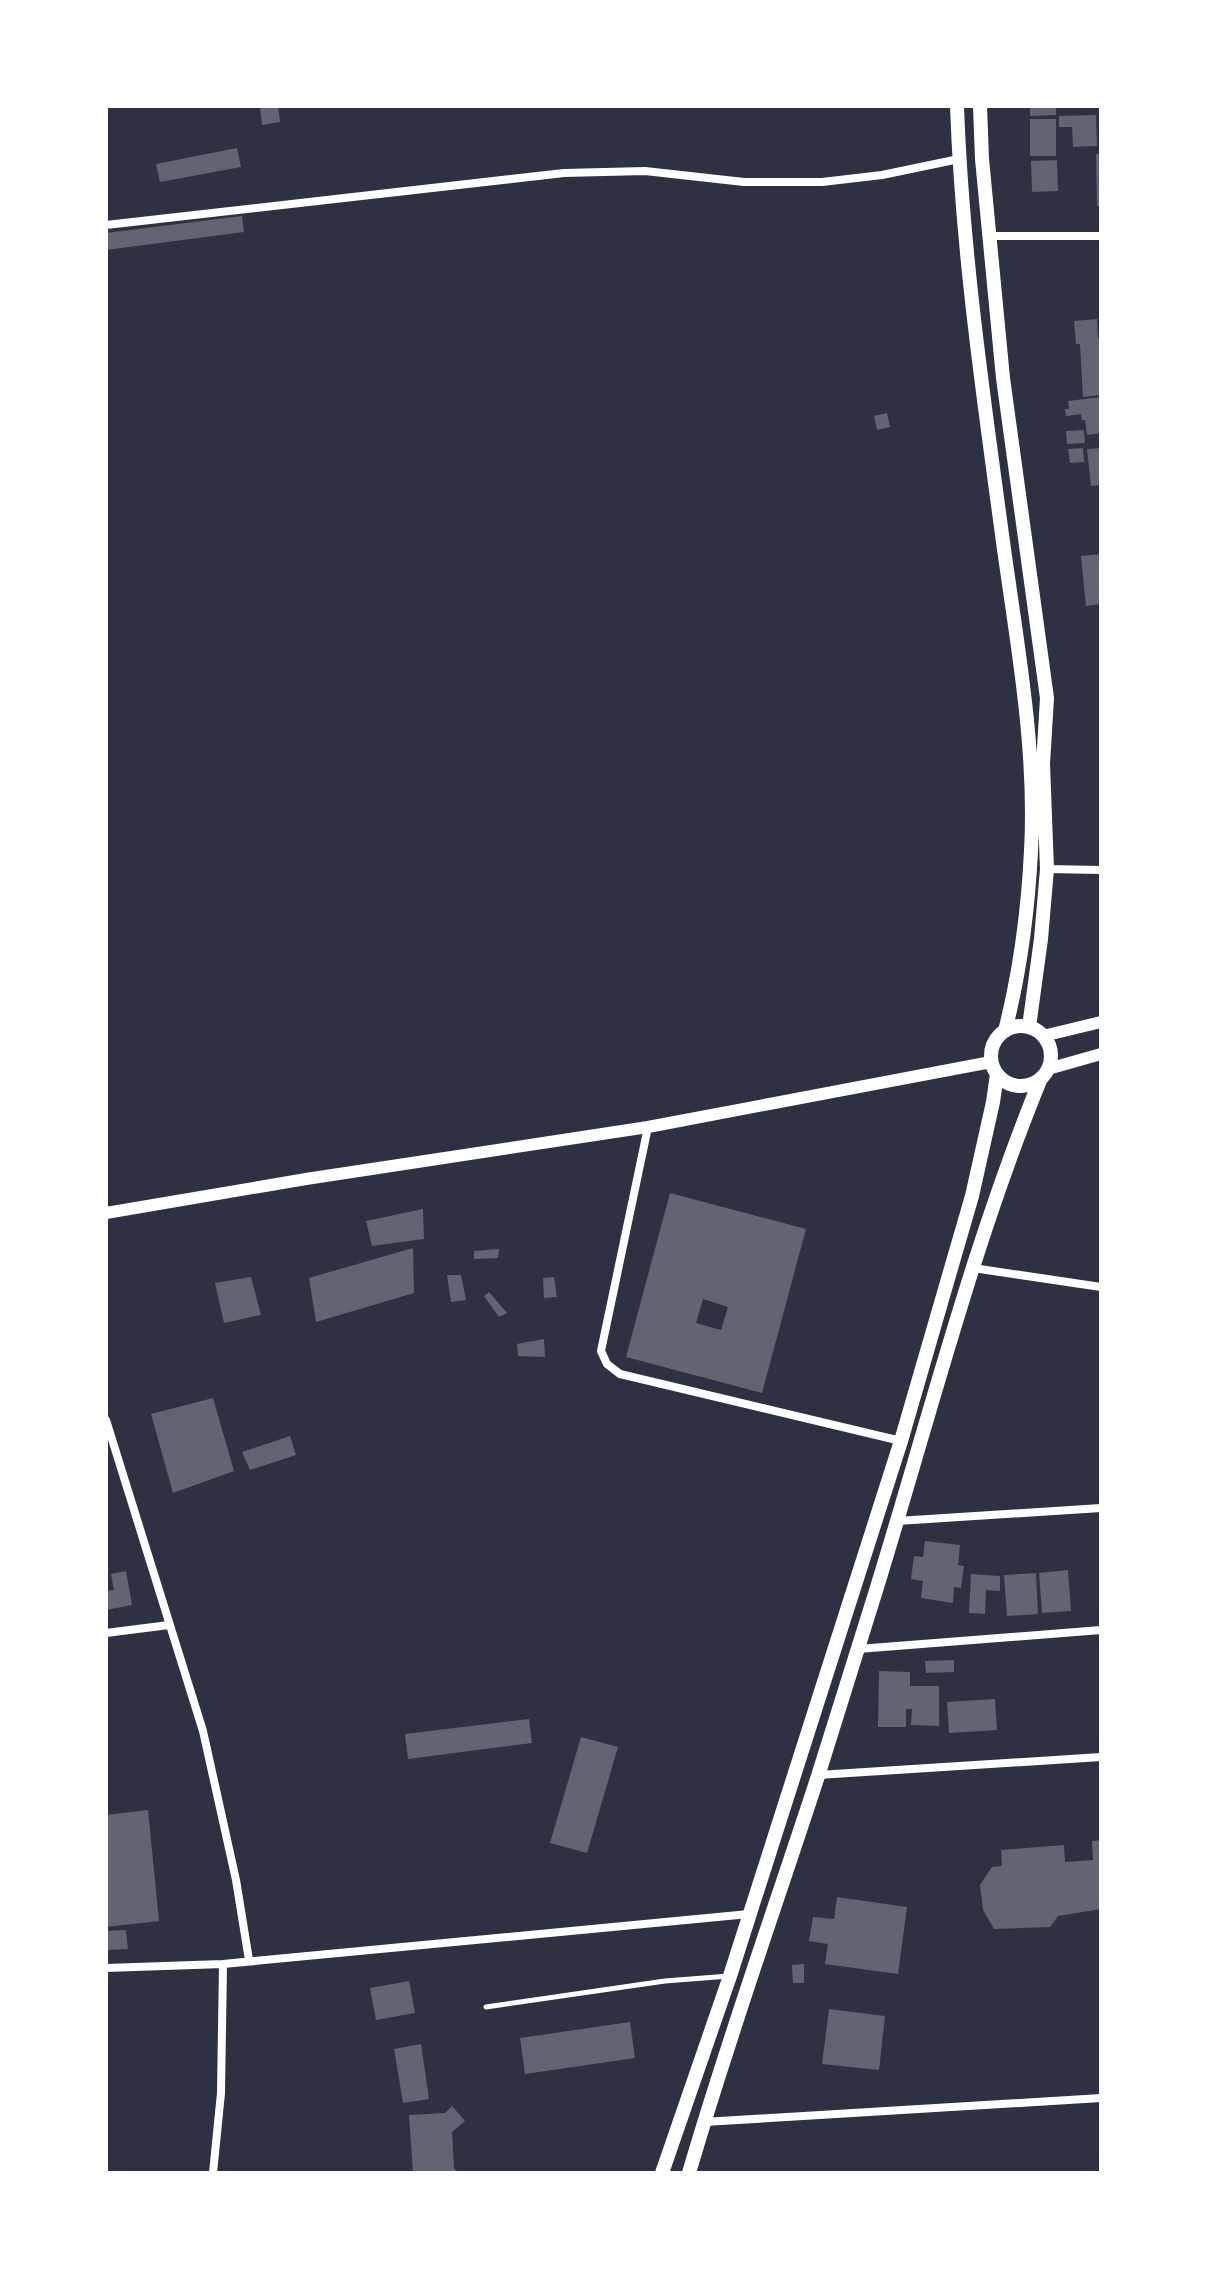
<svg xmlns="http://www.w3.org/2000/svg" width="1207" height="2279" viewBox="0 0 1207 2279" font-family="Jost,sans-serif">
<rect width="100%" height="100%" fill="#2d3142"/>
<path fill="#626471" fill-rule="evenodd" d="M 278,106 L 280,122 L 262,125 L 260,107 Z
M 1030,106 L 1056,106 L 1056,115 L 1030,116 Z
M 1096,115 L 1097,146 L 1073,147 L 1072,127 L 1059,127 L 1059,116 Z
M 1030,119 L 1056,119 L 1056,156 L 1030,156 Z
M 237,148 L 241,167 L 160,182 L 156,164 Z
M 1096,154 L 1101,154 L 1101,206 L 1097,206 Z
M 1057,160 L 1058,191 L 1032,192 L 1031,161 Z
M 242,216 L 244,232 L 106,250 L 106,233 Z
M 1097,319 L 1098,338 L 1101,338 L 1101,395 L 1083,397 L 1080,344 L 1076,344 L 1074,321 Z
M 1101,397 L 1101,433 L 1087,435 L 1085,420 L 1082,420 L 1081,414 L 1066,416 L 1065,409 L 1069,409 L 1068,401 Z
M 887,413 L 890,427 L 877,430 L 874,416 Z
M 1084,430 L 1085,443 L 1067,444 L 1066,431 Z
M 1083,448 L 1084,462 L 1070,463 L 1068,449 Z
M 1101,448 L 1101,485 L 1091,486 L 1087,449 Z
M 1101,554 L 1101,604 L 1086,606 L 1081,556 Z
M 670,1193 L 806,1229 L 762,1393 L 626,1357 ZM 703,1299 L 728,1307 L 721,1330 L 696,1323 Z
M 423,1209 L 424,1239 L 372,1246 L 366,1221 Z
M 413,1248 L 414,1293 L 316,1322 L 309,1278 Z
M 499,1249 L 498,1258 L 474,1259 L 474,1251 Z
M 447,1275 L 461,1275 L 466,1300 L 451,1302 Z
M 251,1277 L 261,1315 L 224,1323 L 215,1283 Z
M 554,1277 L 557,1297 L 544,1298 L 543,1278 Z
M 489,1292 L 507,1313 L 499,1317 L 484,1296 Z
M 544,1339 L 545,1357 L 518,1356 L 517,1344 Z
M 213,1398 L 234,1471 L 173,1493 L 151,1414 Z
M 290,1436 L 296,1455 L 250,1470 L 242,1452 Z
M 925,1541 L 960,1545 L 958,1565 L 964,1566 L 961,1588 L 954,1587 L 953,1603 L 921,1598 L 923,1581 L 911,1579 L 914,1556 L 923,1557 Z
M 1068,1570 L 1071,1611 L 1042,1613 L 1039,1573 Z
M 126,1571 L 132,1605 L 106,1610 L 106,1591 L 114,1590 L 111,1574 Z
M 1036,1573 L 1038,1614 L 1007,1616 L 1004,1575 Z
M 971,1574 L 1000,1576 L 1000,1591 L 986,1590 L 985,1614 L 969,1613 Z
M 954,1660 L 954,1672 L 926,1673 L 925,1661 Z
M 879,1671 L 910,1672 L 910,1686 L 939,1686 L 939,1726 L 911,1725 L 912,1709 L 906,1709 L 906,1727 L 878,1727 Z
M 995,1699 L 997,1730 L 949,1733 L 947,1702 Z
M 529,1719 L 532,1743 L 408,1759 L 405,1734 Z
M 581,1737 L 618,1747 L 587,1853 L 550,1843 Z
M 148,1810 L 159,1921 L 106,1927 L 106,1815 Z
M 1101,1840 L 1101,1909 L 1058,1916 L 1050,1927 L 994,1929 L 983,1910 L 980,1885 L 992,1867 L 1002,1866 L 1001,1850 L 1064,1845 L 1065,1862 L 1093,1860 L 1092,1841 Z
M 837,1897 L 907,1907 L 898,1974 L 825,1964 L 828,1944 L 809,1941 L 813,1917 L 834,1919 Z
M 126,1930 L 128,1949 L 106,1950 L 106,1931 Z
M 804,1964 L 804,1983 L 793,1983 L 792,1965 Z
M 409,1981 L 415,2013 L 376,2020 L 370,1988 Z
M 829,2009 L 885,2016 L 879,2070 L 822,2064 Z
M 630,2022 L 635,2058 L 525,2074 L 520,2038 Z
M 421,2044 L 429,2099 L 403,2103 L 394,2049 Z
M 452,2106 L 465,2121 L 452,2132 L 454,2168 L 458,2173 L 413,2173 L 409,2115 L 445,2113 Z"/>
<g fill="none" stroke-linecap="round" stroke-linejoin="round">
<path stroke="#fff" stroke-width="5" d="M 486,2007 L 665,1981 L 729,1976"/>
<path stroke="#fff" stroke-width="8" d="M 106,225 L 564,173 L 645,171 L 744,182 L 822,182 L 882,175 L 959,159
M 989,236 L 1101,236
M 1047,869 L 1101,870
M 648,1127 L 601,1351 L 607,1364 L 620,1374 L 901,1441
M 973,1268 L 1101,1287
M 106,1420 L 203,1731 L 236,1880 L 249,1960
M 897,1521 L 1101,1508
M 106,1633 L 169,1625
M 858,1649 L 1101,1630
M 818,1775 L 1101,1757
M 106,1968 L 223,1964 L 749,1914
M 704,2122 L 1101,2098
M 213,2173 L 221,2093 L 223,1964"/>
<path stroke="#fff" stroke-width="12" d="M 1043,1036 L 1101,1022
M 1048,1069 L 1101,1054
M 106,1213 L 306,1179 L 648,1127 L 991,1062"/>
<path stroke="#fff" stroke-width="14" d="M 957,106 C 962,247 982,387 1001,527 C 1015,634 1037,743 1031,851 C 1028,912 1020,972 1005,1031
M 980,106 L 982,159 L 1003,378 L 1047,698 L 1043,764 L 1047,869 L 1041,939 L 1029,1027
M991 1056a30 30 0 1 1 60 0a30 30 0 1 1-60 0Z
M 662,2173 L 730,1976 L 901,1441 L 972,1196 L 993,1102 L 997,1074
M 689,2173 C 728,2039 775,1908 818,1776 C 837,1716 855,1656 874,1597 C 928,1423 972,1246 1041,1078"/>
</g>
<rect width="1207" height="2279" fill="none" stroke="#ffffff" stroke-width="216"/>
</svg>
